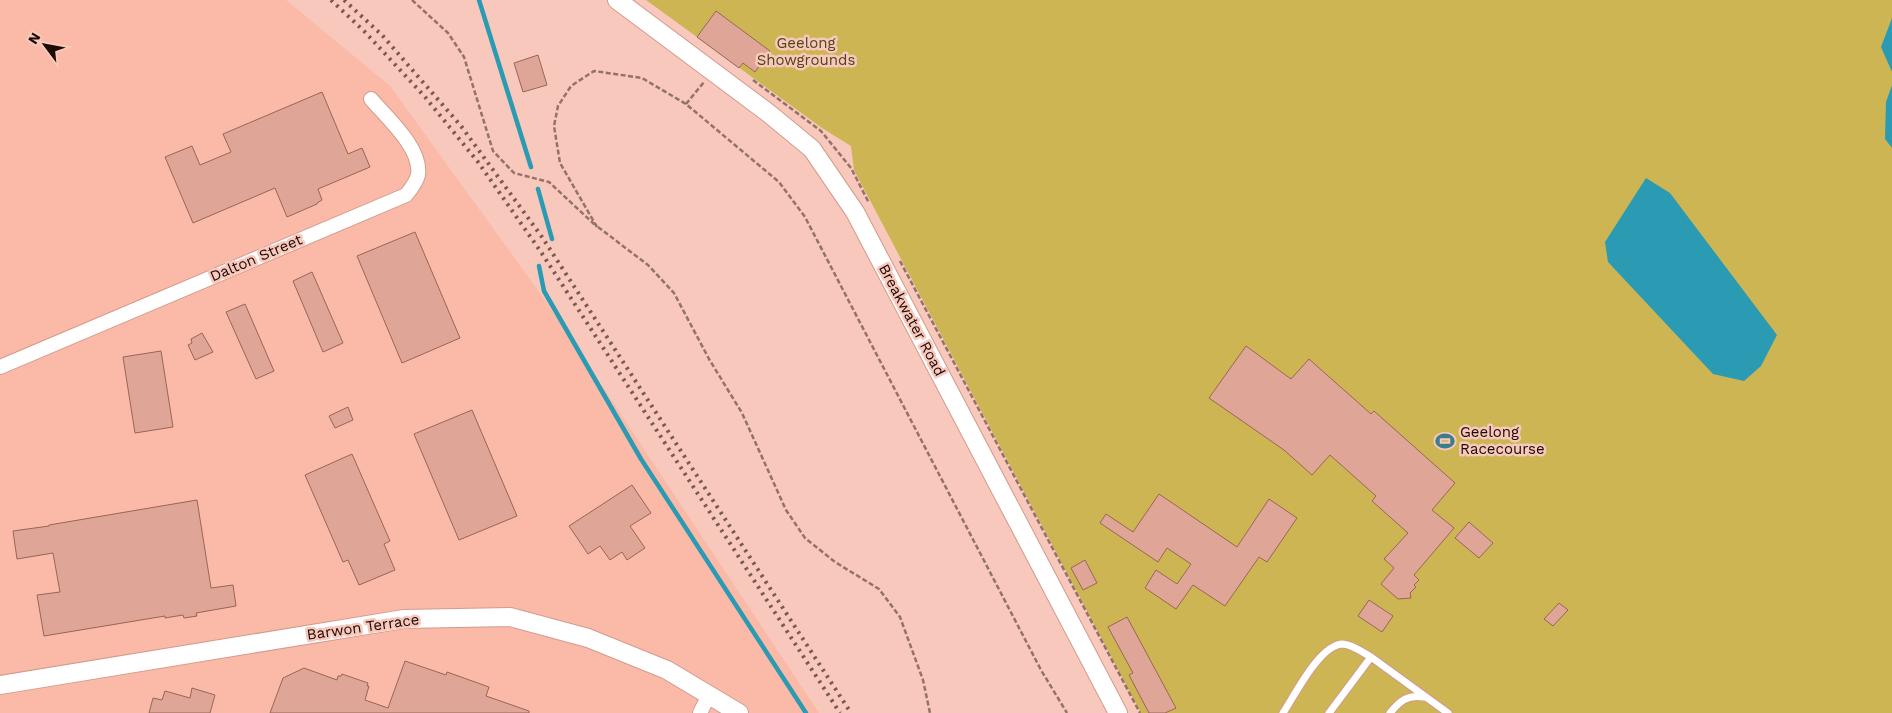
<svg xmlns="http://www.w3.org/2000/svg" width="1892" height="713" viewBox="0 0 1892 713" font-family="'Work Sans',sans-serif">
<rect width="100%" height="100%" fill="#f7c8bb"/>
<path fill="#fbb9a7" d="M 0,0 L 286,0 L 390,86 L 547,303 L 819,713 L 0,713 Z"/>
<path fill="#cdb554" d="M 646,0 L 1892,0 L 1892,713 L 1141,713 L 854,170 L 851,146 L 822,128 Z"/>
<path fill="#2a9bb3" d="M 1892,18 L 1892,72 L 1881,47 Z
M 1892,85 L 1892,148 L 1885,139 L 1886,102 Z
M 1646,178 L 1670,193 L 1777,335 L 1761,366 L 1744,381 L 1713,374 L 1608,262 L 1605,242 Z"/>
<g fill="none" stroke-linecap="round" stroke-linejoin="round">
<path stroke="#2a9bb3" stroke-width="4.5" d="M 479,0 L 531,167
M 538,189 L 552,239
M 539,266 L 544,291 L 641,459 L 806,713"/>
</g>
<path fill="#dfa697" stroke="#996557" d="M 716,11 L 770,51 L 755,72 L 743,63 L 739,68 L 697,37 Z
M 538,55 L 547,85 L 523,92 L 514,63 Z
M 322,92 L 348,154 L 362,148 L 370,167 L 318,189 L 322,200 L 317,203 L 317,204 L 287,217 L 275,188 L 193,223 L 165,157 L 192,146 L 200,165 L 231,152 L 223,134 Z
M 415,232 L 460,338 L 402,363 L 357,256 Z
M 312,272 L 343,343 L 323,352 L 293,281 Z
M 245,304 L 274,371 L 256,379 L 226,312 Z
M 202,333 L 213,352 L 195,360 L 188,345 L 192,343 L 191,339 Z
M 1246,346 L 1291,379 L 1309,359 L 1371,414 L 1374,411 L 1455,483 L 1432,510 L 1454,528 L 1414,575 L 1419,580 L 1414,585 L 1416,587 L 1410,593 L 1411,598 L 1398,599 L 1381,584 L 1394,568 L 1384,559 L 1408,533 L 1372,501 L 1376,496 L 1330,455 L 1312,475 L 1284,450 L 1209,398 Z
M 161,351 L 173,427 L 135,433 L 123,357 Z
M 348,407 L 353,420 L 335,428 L 329,416 Z
M 472,410 L 517,516 L 459,540 L 414,434 Z
M 352,454 L 390,541 L 384,544 L 395,570 L 359,585 L 348,560 L 343,562 L 305,475 Z
M 632,485 L 651,513 L 630,526 L 645,548 L 627,560 L 622,552 L 610,560 L 600,546 L 588,554 L 569,526 Z
M 1159,494 L 1237,547 L 1269,499 L 1297,518 L 1267,562 L 1259,557 L 1225,606 L 1193,585 L 1176,609 L 1145,588 L 1156,570 L 1177,584 L 1191,564 L 1167,548 L 1158,562 L 1100,523 L 1106,514 L 1133,532 Z
M 197,500 L 211,588 L 233,585 L 236,606 L 196,613 L 197,616 L 184,618 L 183,615 L 165,618 L 165,616 L 44,636 L 37,595 L 60,592 L 53,553 L 17,559 L 13,531 L 49,526 L 49,525 Z
M 1469,522 L 1493,543 L 1479,558 L 1455,538 Z
M 1085,560 L 1097,583 L 1083,590 L 1071,568 Z
M 1369,600 L 1393,616 L 1382,632 L 1358,616 Z
M 1559,603 L 1568,610 L 1553,626 L 1544,619 Z
M 1127,617 L 1176,708 L 1165,713 L 1149,713 L 1129,675 L 1133,673 L 1108,627 Z
M 405,661 L 446,675 L 447,672 L 489,687 L 486,696 L 529,711 L 529,713 L 270,713 L 283,678 L 304,668 L 337,680 L 338,676 L 341,676 L 342,674 L 368,683 L 367,686 L 369,686 L 365,700 L 388,708 Z
M 192,688 L 215,695 L 210,713 L 149,713 L 153,698 L 162,700 L 165,691 L 190,698 Z"/>
<g fill="none" stroke-linecap="round" stroke-linejoin="round">
<g stroke="#d39b8c" stroke-width="9">
<path id="service" d="M 1283,713 C 1295,695 1320,644 1343,644 C 1353,645 1362,652 1371,657
M 1329,713 L 1371,657 L 1448,713
M 1390,713 C 1399,702 1407,694 1423,697"/>
</g>
<g stroke="#d39b8c" stroke-width="16">
<path id="minor" d="M 0,367 L 406,195 C 411,189 416,183 418,175 C 422,148 387,118 371,99
M 700,713 L 709,695"/>
</g>
<g stroke="#d39b8c" stroke-width="20">
<path id="tertiary" d="M 617,0 L 767,112 L 812,149 L 855,212 L 1118,713
M 0,685 L 404,619 L 510,617 L 588,638 L 667,670 L 739,713"/>
</g>
<path stroke="#957269" stroke-width="2.5" stroke-dasharray="5 2.5" stroke-linecap="butt" d="M 412,0 L 448,33 L 464,57 L 493,151 L 514,173 L 549,182 L 594,224
M 753,80 L 821,131 L 851,168 L 869,203
M 686,104 L 704,82
M 597,227 L 560,163 L 554,126 L 558,106 L 571,86 L 594,71 L 642,78 L 686,104 L 779,182 L 805,217 L 1041,670 L 1067,713
M 598,227 L 648,265 L 674,293 L 709,359 L 742,413 L 786,510 L 805,538 L 835,562 L 879,589 L 900,617 L 923,680 L 930,713
M 900,261 L 1140,713"/>
<use href="#service" stroke="#fff" stroke-width="7"/>
<use href="#minor" stroke="#fff" stroke-width="14"/>
<use href="#tertiary" stroke="#fff" stroke-width="18"/>
<path stroke="#785a51" stroke-width="4" stroke-dasharray="2.5 5" stroke-linecap="butt" d="M 331,0 L 365,32 L 425,97 L 478,162 L 541,252 L 840,713
M 344,0 L 382,35 L 461,126 L 542,237 L 851,713"/>
</g>
<defs>
<g id="stadium-bare" transform="scale(1.5)"><path d="M0-5a6.5 5 0 1 0 0 10a6.5 5 0 1 0 0-10ZM-3.5-1.8h7v3.6h-7Z" fill="#3a7e8d" stroke="#f7c8bb" stroke-width="2.5" paint-order="stroke"/></g>
</defs>
<g fill-rule="evenodd">
<use href="#stadium-bare" x="1445" y="441"/>
</g>
<g text-anchor="middle" dominant-baseline="central" stroke-width="5" stroke-linejoin="round" paint-order="stroke">
<g font-size="15" fill="#504519" stroke="#f7c8bb">
<text x="806" y="43">Geelong<tspan x="806" dy="17">Showgrounds</tspan></text>
</g>
<g font-size="15" fill="#1d0a05" stroke="#f7c8bb">
<text transform="translate(256 258) rotate(-23)">Dalton Street</text>
<text transform="translate(912 320) rotate(62)">Breakwater Road</text>
<text transform="translate(363 627) rotate(-8)">Barwon Terrace</text>
</g>
<g font-size="15" fill="#1d0a05" stroke="#f7c8bb" text-anchor="start">
<text x="1460" y="432">Geelong<tspan x="1460" dy="17">Racecourse</tspan></text>
</g>
</g>
<g transform="translate(45 45) rotate(302)" stroke="#f7c8bb" stroke-width="4" paint-order="stroke">
<path d="M0-4L9 19L0 12L-9 19Z" fill="#1d0a05"/>
<text y="-8" font-size="14" font-weight="bold" text-anchor="middle" fill="#1d0a05">N</text>
</g>
</svg>
